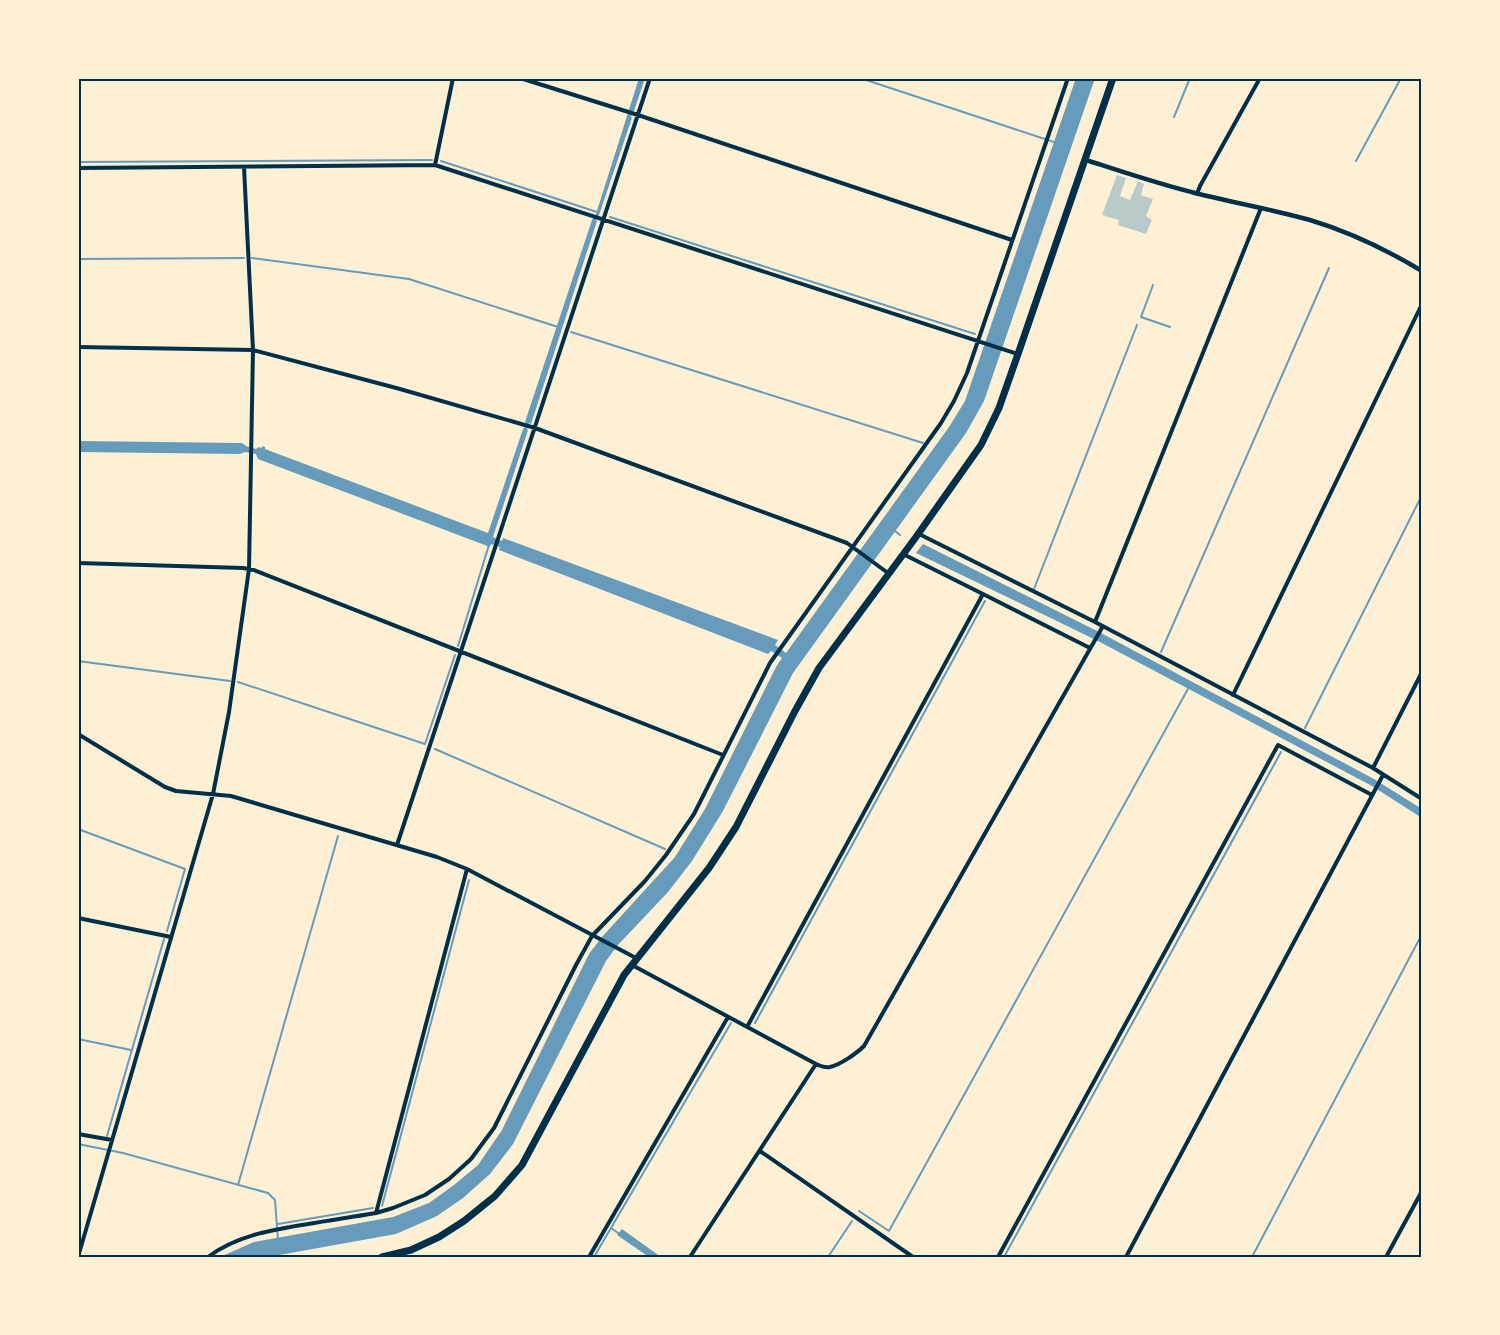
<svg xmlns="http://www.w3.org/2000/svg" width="1500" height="1335" viewBox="0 0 1500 1335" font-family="'Fira Sans Condensed',sans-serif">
<rect width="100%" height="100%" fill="#fdf0d5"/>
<path fill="#b9caca" d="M 1117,175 L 1126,178 L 1120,196 L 1130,200 L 1138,181 L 1144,184 L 1141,195 L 1153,199 L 1146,216 L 1152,220 L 1146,234 L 1118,225 L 1119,220 L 1102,215 Z"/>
<path fill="#669bbc" d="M 639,78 L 645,78 L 634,111 L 633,111 L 631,117 L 632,118 L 599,215 L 596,221 L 597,221 L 531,424 L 529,423 L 527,429 L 528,430 L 493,537 L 502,541 L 503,538 L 778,640 L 775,645 L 786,653 L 949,427 L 965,401 L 1076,78 L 1095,78 L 984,401 L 966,433 L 793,673 L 723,811 L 692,861 L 668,892 L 617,946 L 606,961 L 513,1144 L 490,1174 L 463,1198 L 437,1216 L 396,1234 L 268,1257 L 220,1257 L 254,1242 L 393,1217 L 429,1203 L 454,1185 L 478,1165 L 502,1130 L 589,954 L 601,938 L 675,857 L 705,809 L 776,667 L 782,658 L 771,651 L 768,654 L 499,550 L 500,547 L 491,544 L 490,547 L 258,459 L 256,454 L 245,452 L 240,454 L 78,452 L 78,441 L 242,443 L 246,446 L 256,449 L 259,447 L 262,448 L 262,446 L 265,447 L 265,449 L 488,533 L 523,429 L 524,428 L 526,423 L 525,422 L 592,220 L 596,214 Z
M 923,544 L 1101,633 L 1374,779 L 1422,809 L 1422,818 L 1372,786 L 1098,641 L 916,553 Z
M 622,1229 L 661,1257 L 649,1257 L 617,1235 Z"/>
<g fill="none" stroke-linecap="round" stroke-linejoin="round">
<path stroke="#669bbc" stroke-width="2" d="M 860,78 L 1057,143
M 1174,117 L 1190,78
M 441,161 L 597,212
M 1356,161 L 1401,78
M 78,162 L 432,160
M 610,217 L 975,334
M 252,258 L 409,279 L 558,327
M 78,259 L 244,258
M 1153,285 L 1141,317 L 1170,327
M 571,332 L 923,443
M 895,531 L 900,535
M 1034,589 L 1137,325
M 458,646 L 489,545
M 1161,652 L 1329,268
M 78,661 L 230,681
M 238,682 L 425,744 L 455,655
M 1305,728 L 1422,495
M 435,749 L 665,849
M 78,829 L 185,869 L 167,931
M 755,1023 L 985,601
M 78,1039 L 131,1050
M 107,1136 L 164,939
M 78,1144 L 123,1153 L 268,1193 L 275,1200 L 278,1240
M 238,1185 L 338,836
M 382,1206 L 469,880
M 859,1211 L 889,1231 L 1189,687
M 278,1224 L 373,1208
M 611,1228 L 621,1235
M 594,1257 L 731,1023
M 828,1257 L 852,1221
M 1004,1257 L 1281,752
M 1252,1257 L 1422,934"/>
<path stroke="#003049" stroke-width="4" d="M 520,78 L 638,115 L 1012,240
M 435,165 L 453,78
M 78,168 L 435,165 L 1018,354
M 1197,194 L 1200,186 L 1260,78
M 78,347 L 253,350 L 400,389 L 535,428 L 847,543 L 888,573
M 919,534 L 1095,622 L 1373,768 L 1422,799
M 78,563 L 243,568 L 254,570 L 723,755
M 983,594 L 1090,648
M 1095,622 L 1261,208
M 1233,695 L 1422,304
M 78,734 L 165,787 L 176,791 L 231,796 L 437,857 L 467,869 L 636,958
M 1373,768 L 1422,672
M 397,845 L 650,78
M 78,918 L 171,937
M 632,965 L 816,1064 C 820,1066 825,1068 830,1067 C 840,1065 857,1053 864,1046 L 1103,626
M 747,1027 L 983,594 L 903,554
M 78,1134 L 112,1140
M 760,1151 L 913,1257
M 376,1213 L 467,869
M 78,1257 L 213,794 L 229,712 L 249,569 L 253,350 L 244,167
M 208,1257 C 237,1235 273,1230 308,1224 C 331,1220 353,1217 376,1213 L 393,1208 L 425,1195 L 449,1179 L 471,1159 L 494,1128 L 576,965 L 592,936 L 645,881 L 666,855 L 694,814 L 770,663 L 941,423 L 954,401 L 967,373 L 1068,78
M 589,1257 L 728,1017
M 690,1257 L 816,1064
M 998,1257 L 1278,745 L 1372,795
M 1126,1257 L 1383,775
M 1386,1257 L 1422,1191"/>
<path stroke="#003049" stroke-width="4.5" d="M 1086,160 C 1123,172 1161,185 1199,194 C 1236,203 1274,210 1310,220 C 1350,232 1387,250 1422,271"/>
<path stroke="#003049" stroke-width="7" d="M 382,1257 L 411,1250 L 439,1237 L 464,1221 L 495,1196 L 522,1165 L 624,975 L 709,868 L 736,827 L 795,711 L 819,668 L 916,537 L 981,445 L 999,408 L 1018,354 L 1113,78"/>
</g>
<rect width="1500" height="1335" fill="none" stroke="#fdf0d5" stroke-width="159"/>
<rect x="80" y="80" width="1340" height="1176" fill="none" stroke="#003049" stroke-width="2"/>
</svg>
